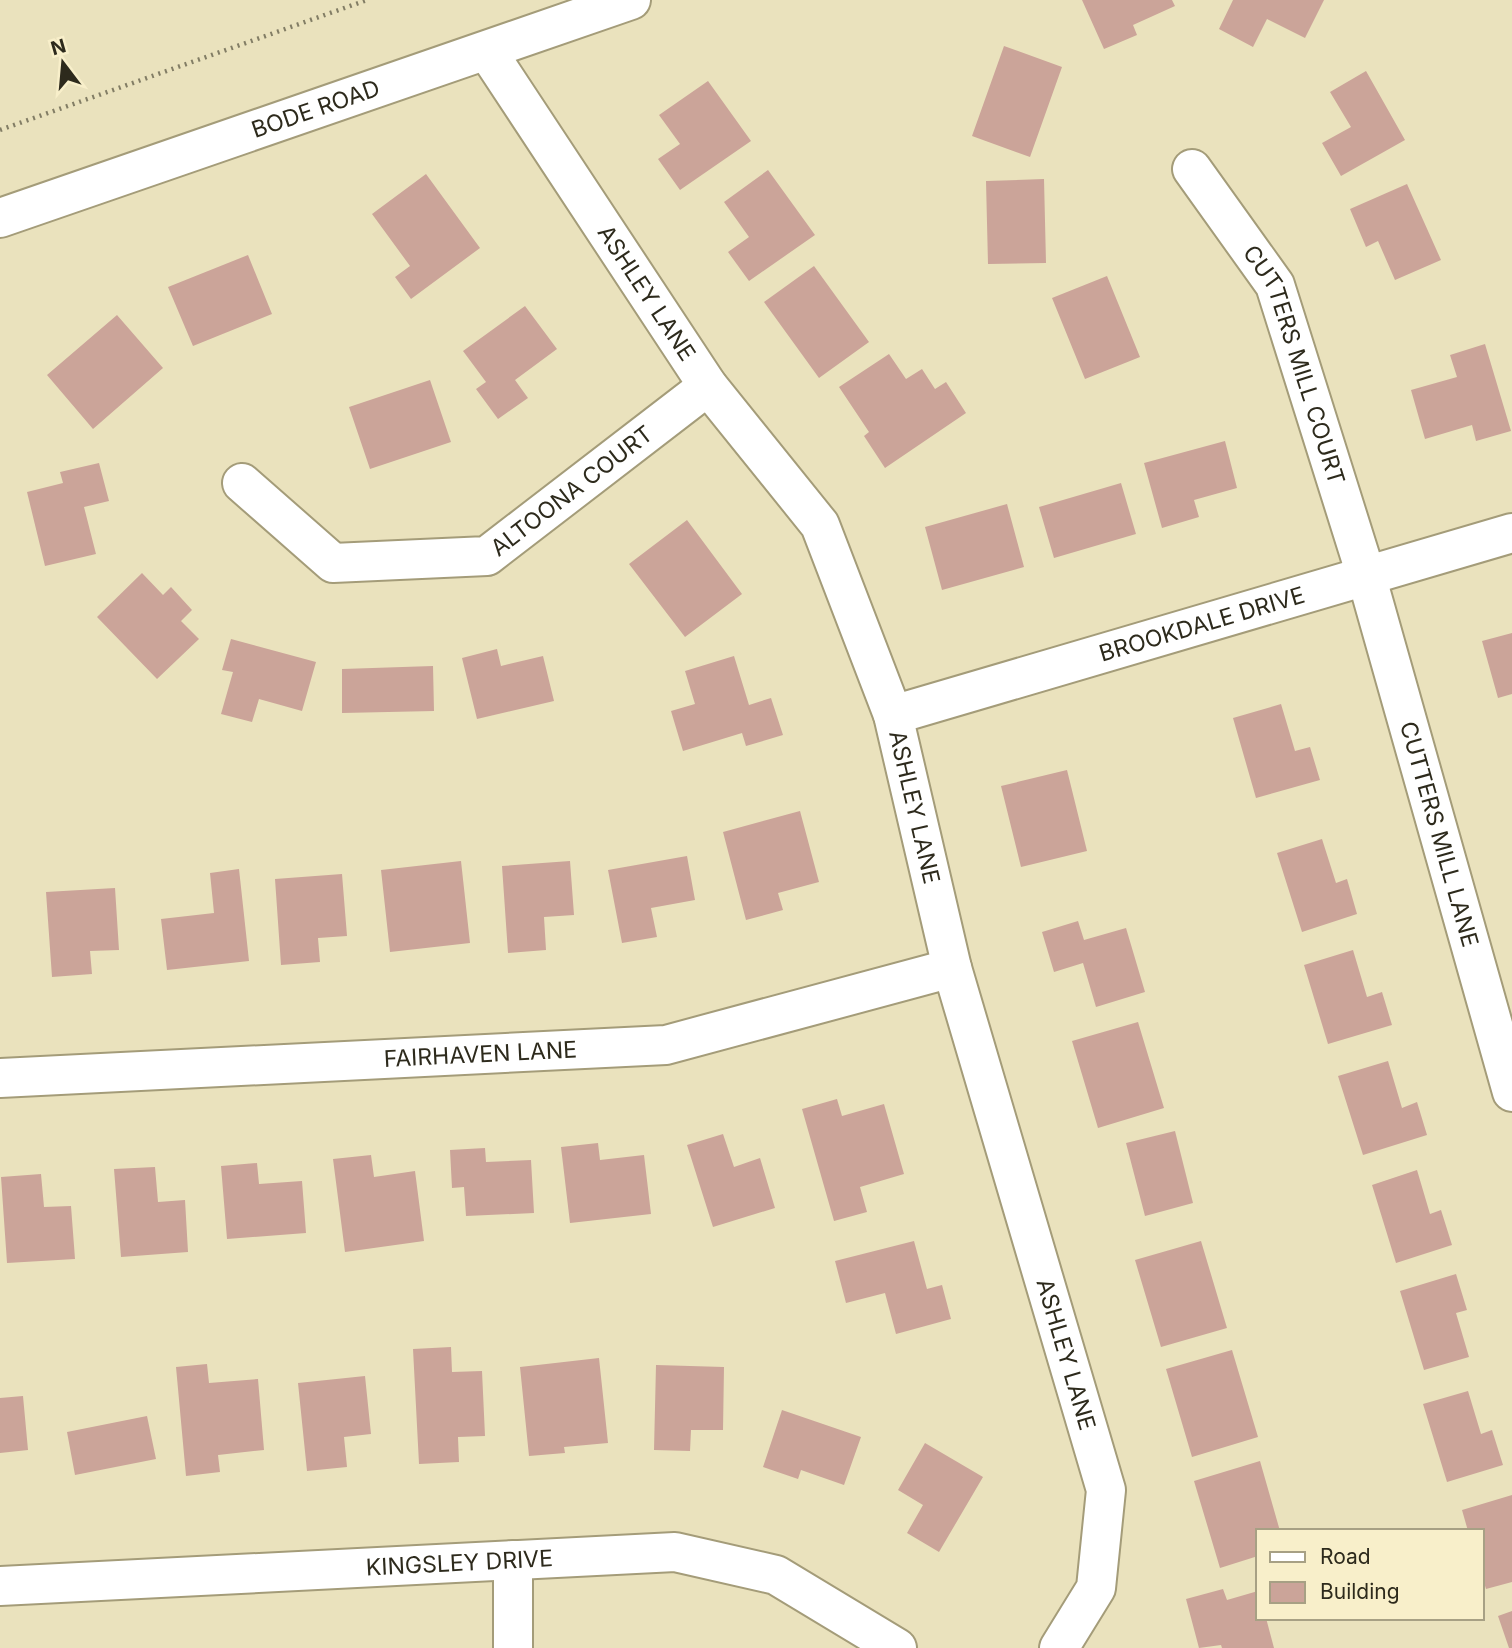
<svg xmlns="http://www.w3.org/2000/svg" width="1512" height="1648" viewBox="0 0 1512 1648" font-family="Inter,sans-serif">
<rect width="100%" height="100%" fill="#eae2bd"/>
<path fill="#cba499" d="M 1082,0 L 1172,0 L 1175,6 L 1133,25 L 1137,35 L 1104,49 Z
M 1233,0 L 1324,0 L 1305,38 L 1267,19 L 1253,47 L 1219,29 Z
M 1004,46 L 1062,67 L 1030,157 L 972,136 Z
M 1366,71 L 1405,140 L 1341,176 L 1322,143 L 1351,127 L 1330,92 Z
M 708,81 L 751,141 L 680,190 L 658,159 L 680,144 L 659,115 Z
M 768,170 L 815,235 L 749,281 L 728,252 L 749,237 L 724,202 Z
M 426,174 L 480,248 L 411,299 L 395,277 L 410,266 L 372,214 Z
M 1044,179 L 1046,263 L 988,264 L 986,181 Z
M 1407,184 L 1441,260 L 1395,280 L 1378,241 L 1366,247 L 1350,209 Z
M 248,255 L 272,314 L 193,346 L 168,287 Z
M 814,266 L 869,342 L 819,378 L 764,302 Z
M 1107,276 L 1140,357 L 1085,379 L 1052,298 Z
M 525,306 L 557,349 L 515,380 L 528,398 L 498,419 L 476,389 L 486,382 L 463,351 Z
M 117,315 L 163,368 L 93,429 L 47,375 Z
M 1485,344 L 1511,431 L 1476,441 L 1472,425 L 1425,439 L 1411,390 L 1457,377 L 1450,355 Z
M 889,354 L 906,379 L 922,369 L 935,389 L 946,382 L 966,413 L 885,468 L 864,436 L 869,432 L 839,387 Z
M 430,380 L 451,442 L 370,469 L 349,407 Z
M 1225,441 L 1237,488 L 1194,500 L 1199,517 L 1162,528 L 1144,463 Z
M 99,463 L 109,501 L 84,507 L 96,554 L 45,566 L 27,492 L 63,483 L 60,472 Z
M 1121,483 L 1136,534 L 1054,558 L 1039,507 Z
M 1007,504 L 1024,567 L 942,590 L 925,527 Z
M 687,520 L 742,594 L 685,637 L 629,564 Z
M 142,573 L 163,595 L 171,587 L 192,610 L 181,621 L 199,639 L 157,679 L 97,617 Z
M 1512,633 L 1512,694 L 1498,698 L 1482,641 Z
M 231,639 L 316,662 L 302,711 L 259,699 L 252,722 L 221,714 L 233,672 L 222,670 Z
M 497,649 L 501,666 L 543,656 L 554,701 L 477,719 L 462,658 Z
M 734,656 L 749,705 L 771,698 L 783,735 L 746,746 L 742,733 L 683,751 L 671,711 L 695,704 L 685,671 Z
M 433,666 L 434,711 L 342,713 L 342,669 Z
M 1281,704 L 1295,751 L 1310,747 L 1320,780 L 1256,798 L 1233,718 Z
M 1067,770 L 1087,851 L 1021,867 L 1001,786 Z
M 800,811 L 819,882 L 778,893 L 783,910 L 746,920 L 723,832 Z
M 1322,839 L 1336,883 L 1347,879 L 1357,914 L 1302,932 L 1277,853 Z
M 687,856 L 695,900 L 651,908 L 657,937 L 622,943 L 608,870 Z
M 461,861 L 470,943 L 390,952 L 381,870 Z
M 570,861 L 574,915 L 544,917 L 546,950 L 508,953 L 502,866 Z
M 239,869 L 249,961 L 167,970 L 161,919 L 214,913 L 210,873 Z
M 342,874 L 347,936 L 318,938 L 320,962 L 281,965 L 275,879 Z
M 115,888 L 119,950 L 90,951 L 92,974 L 52,977 L 46,892 Z
M 1078,921 L 1084,940 L 1126,928 L 1145,992 L 1096,1007 L 1083,963 L 1054,972 L 1042,932 Z
M 1353,950 L 1367,997 L 1382,992 L 1392,1025 L 1328,1044 L 1304,965 Z
M 1138,1022 L 1164,1108 L 1098,1128 L 1072,1041 Z
M 1388,1061 L 1402,1108 L 1417,1102 L 1427,1135 L 1363,1155 L 1338,1076 Z
M 837,1099 L 842,1116 L 884,1104 L 904,1174 L 860,1187 L 867,1212 L 834,1221 L 802,1109 Z
M 1175,1131 L 1193,1203 L 1145,1216 L 1126,1143 Z
M 723,1134 L 734,1167 L 760,1158 L 775,1208 L 713,1227 L 687,1145 Z
M 598,1143 L 600,1160 L 644,1155 L 651,1214 L 570,1223 L 561,1147 Z
M 485,1148 L 486,1162 L 531,1160 L 534,1213 L 466,1216 L 464,1187 L 452,1188 L 450,1150 Z
M 371,1155 L 374,1177 L 415,1171 L 424,1241 L 345,1252 L 333,1159 Z
M 257,1163 L 259,1184 L 302,1181 L 306,1233 L 227,1239 L 221,1166 Z
M 155,1167 L 158,1202 L 185,1200 L 188,1252 L 121,1257 L 114,1169 Z
M 1417,1170 L 1430,1214 L 1441,1210 L 1452,1245 L 1396,1263 L 1372,1185 Z
M 41,1174 L 44,1207 L 71,1206 L 75,1259 L 7,1263 L 1,1177 Z
M 914,1241 L 927,1289 L 942,1285 L 951,1319 L 896,1334 L 885,1293 L 846,1303 L 835,1261 Z
M 1201,1241 L 1227,1328 L 1161,1347 L 1135,1260 Z
M 1456,1274 L 1467,1310 L 1456,1313 L 1469,1357 L 1424,1370 L 1400,1291 Z
M 451,1347 L 452,1372 L 482,1371 L 485,1436 L 458,1437 L 459,1462 L 419,1464 L 413,1349 Z
M 1232,1350 L 1258,1437 L 1192,1457 L 1166,1369 Z
M 599,1358 L 608,1443 L 564,1447 L 565,1453 L 529,1456 L 520,1367 Z
M 207,1364 L 209,1383 L 258,1379 L 264,1450 L 218,1455 L 220,1472 L 186,1476 L 176,1367 Z
M 656,1365 L 724,1367 L 723,1430 L 691,1430 L 690,1451 L 654,1450 Z
M 365,1376 L 371,1434 L 344,1437 L 347,1467 L 307,1471 L 298,1383 Z
M 1468,1391 L 1481,1434 L 1492,1430 L 1503,1465 L 1447,1482 L 1423,1404 Z
M 23,1396 L 28,1450 L 0,1453 L 0,1398 Z
M 782,1410 L 861,1437 L 844,1485 L 801,1470 L 798,1479 L 763,1467 Z
M 147,1416 L 156,1459 L 75,1475 L 67,1432 Z
M 925,1443 L 983,1477 L 939,1552 L 907,1533 L 923,1505 L 898,1490 Z
M 1260,1461 L 1280,1531 L 1258,1531 L 1258,1556 L 1220,1568 L 1194,1481 Z
M 1512,1495 L 1512,1582 L 1486,1589 L 1482,1576 L 1482,1531 L 1468,1531 L 1462,1510 Z
M 1223,1589 L 1227,1600 L 1258,1591 L 1258,1618 L 1266,1618 L 1274,1648 L 1222,1648 L 1221,1645 L 1199,1648 L 1186,1599 Z
M 1512,1611 L 1512,1648 L 1509,1648 L 1498,1616 Z"/>
<g fill="none" stroke-linecap="round" stroke-linejoin="round">
<g stroke="#a49c79" stroke-width="42">
<g id="minor">
<path id="s1" d="M 487,51 L 708,386 L 820,525 L 893,715 L 952,968 L 1106,1490 L 1096,1588 L 1059,1648"/>
<path id="s2" d="M 1192,169 L 1275,285 L 1366,575 L 1512,1092"/>
<path id="s3" d="M 0,218 L 631,0"/>
<path id="s4" d="M 242,483 L 333,563 L 487,556 L 708,386"/>
<path id="s5" d="M 893,715 L 1512,533"/>
<path id="s6" d="M 0,1078 L 666,1045 L 952,968"/>
<path d="M 513,1560 L 513,1648"/>
<path id="s7" d="M 0,1586 L 675,1552 L 776,1575 L 897,1648"/>
</g>
</g>
<path stroke="#827d65" stroke-width="4.5" stroke-dasharray="2 5" stroke-linecap="butt" d="M 0,130 L 367,0"/>
<use href="#minor" stroke="#fff" stroke-width="38"/>
</g>
<g text-anchor="middle" dominant-baseline="central" stroke-width="7" stroke-linejoin="round" paint-order="stroke">
<g font-size="23" fill="#2d2a1c" stroke="#f8efca">
<text stroke="none"><textPath href="#s3" startOffset="334">BODE ROAD</textPath></text>
<text stroke="none"><textPath href="#s1" startOffset="290">ASHLEY LANE</textPath></text>
<text stroke="none"><textPath href="#s2" startOffset="224">CUTTERS MILL COURT</textPath></text>
<text stroke="none"><textPath href="#s4" startOffset="382">ALTOONA COURT</textPath></text>
<text stroke="none"><textPath href="#s5" startOffset="322">BROOKDALE DRIVE</textPath></text>
<text stroke="none"><textPath href="#s1" startOffset="878">ASHLEY LANE</textPath></text>
<text stroke="none"><textPath href="#s2" startOffset="716">CUTTERS MILL LANE</textPath></text>
<text stroke="none"><textPath href="#s6" startOffset="481">FAIRHAVEN LANE</textPath></text>
<text stroke="none"><textPath href="#s1" startOffset="1446">ASHLEY LANE</textPath></text>
<text stroke="none"><textPath href="#s7" startOffset="460">KINGSLEY DRIVE</textPath></text>
</g>
</g>
<rect x="1256" y="1529" width="228" height="91" fill="#f8efca" stroke="#a7a084" stroke-width="2"/>
<rect x="1270" y="1552" width="35" height="10" fill="#ffffff" stroke="#a7a084" stroke-width="2"/>
<text x="1320" y="1564" font-size="21" fill="#2d2a1c">Road</text>
<rect x="1270" y="1582" width="35" height="21" fill="#cba499" stroke="#a7a084" stroke-width="2"/>
<text x="1320" y="1599" font-size="21" fill="#2d2a1c">Building</text>
<g transform="translate(63 63) rotate(344)" stroke="#f8efca" stroke-width="5" paint-order="stroke">
<path d="M0-5L12 26L0 18L-12 26Z" fill="#2d2a1c"/>
<text y="-10" font-size="19" font-weight="bold" text-anchor="middle" fill="#2d2a1c">N</text>
</g>
</svg>
